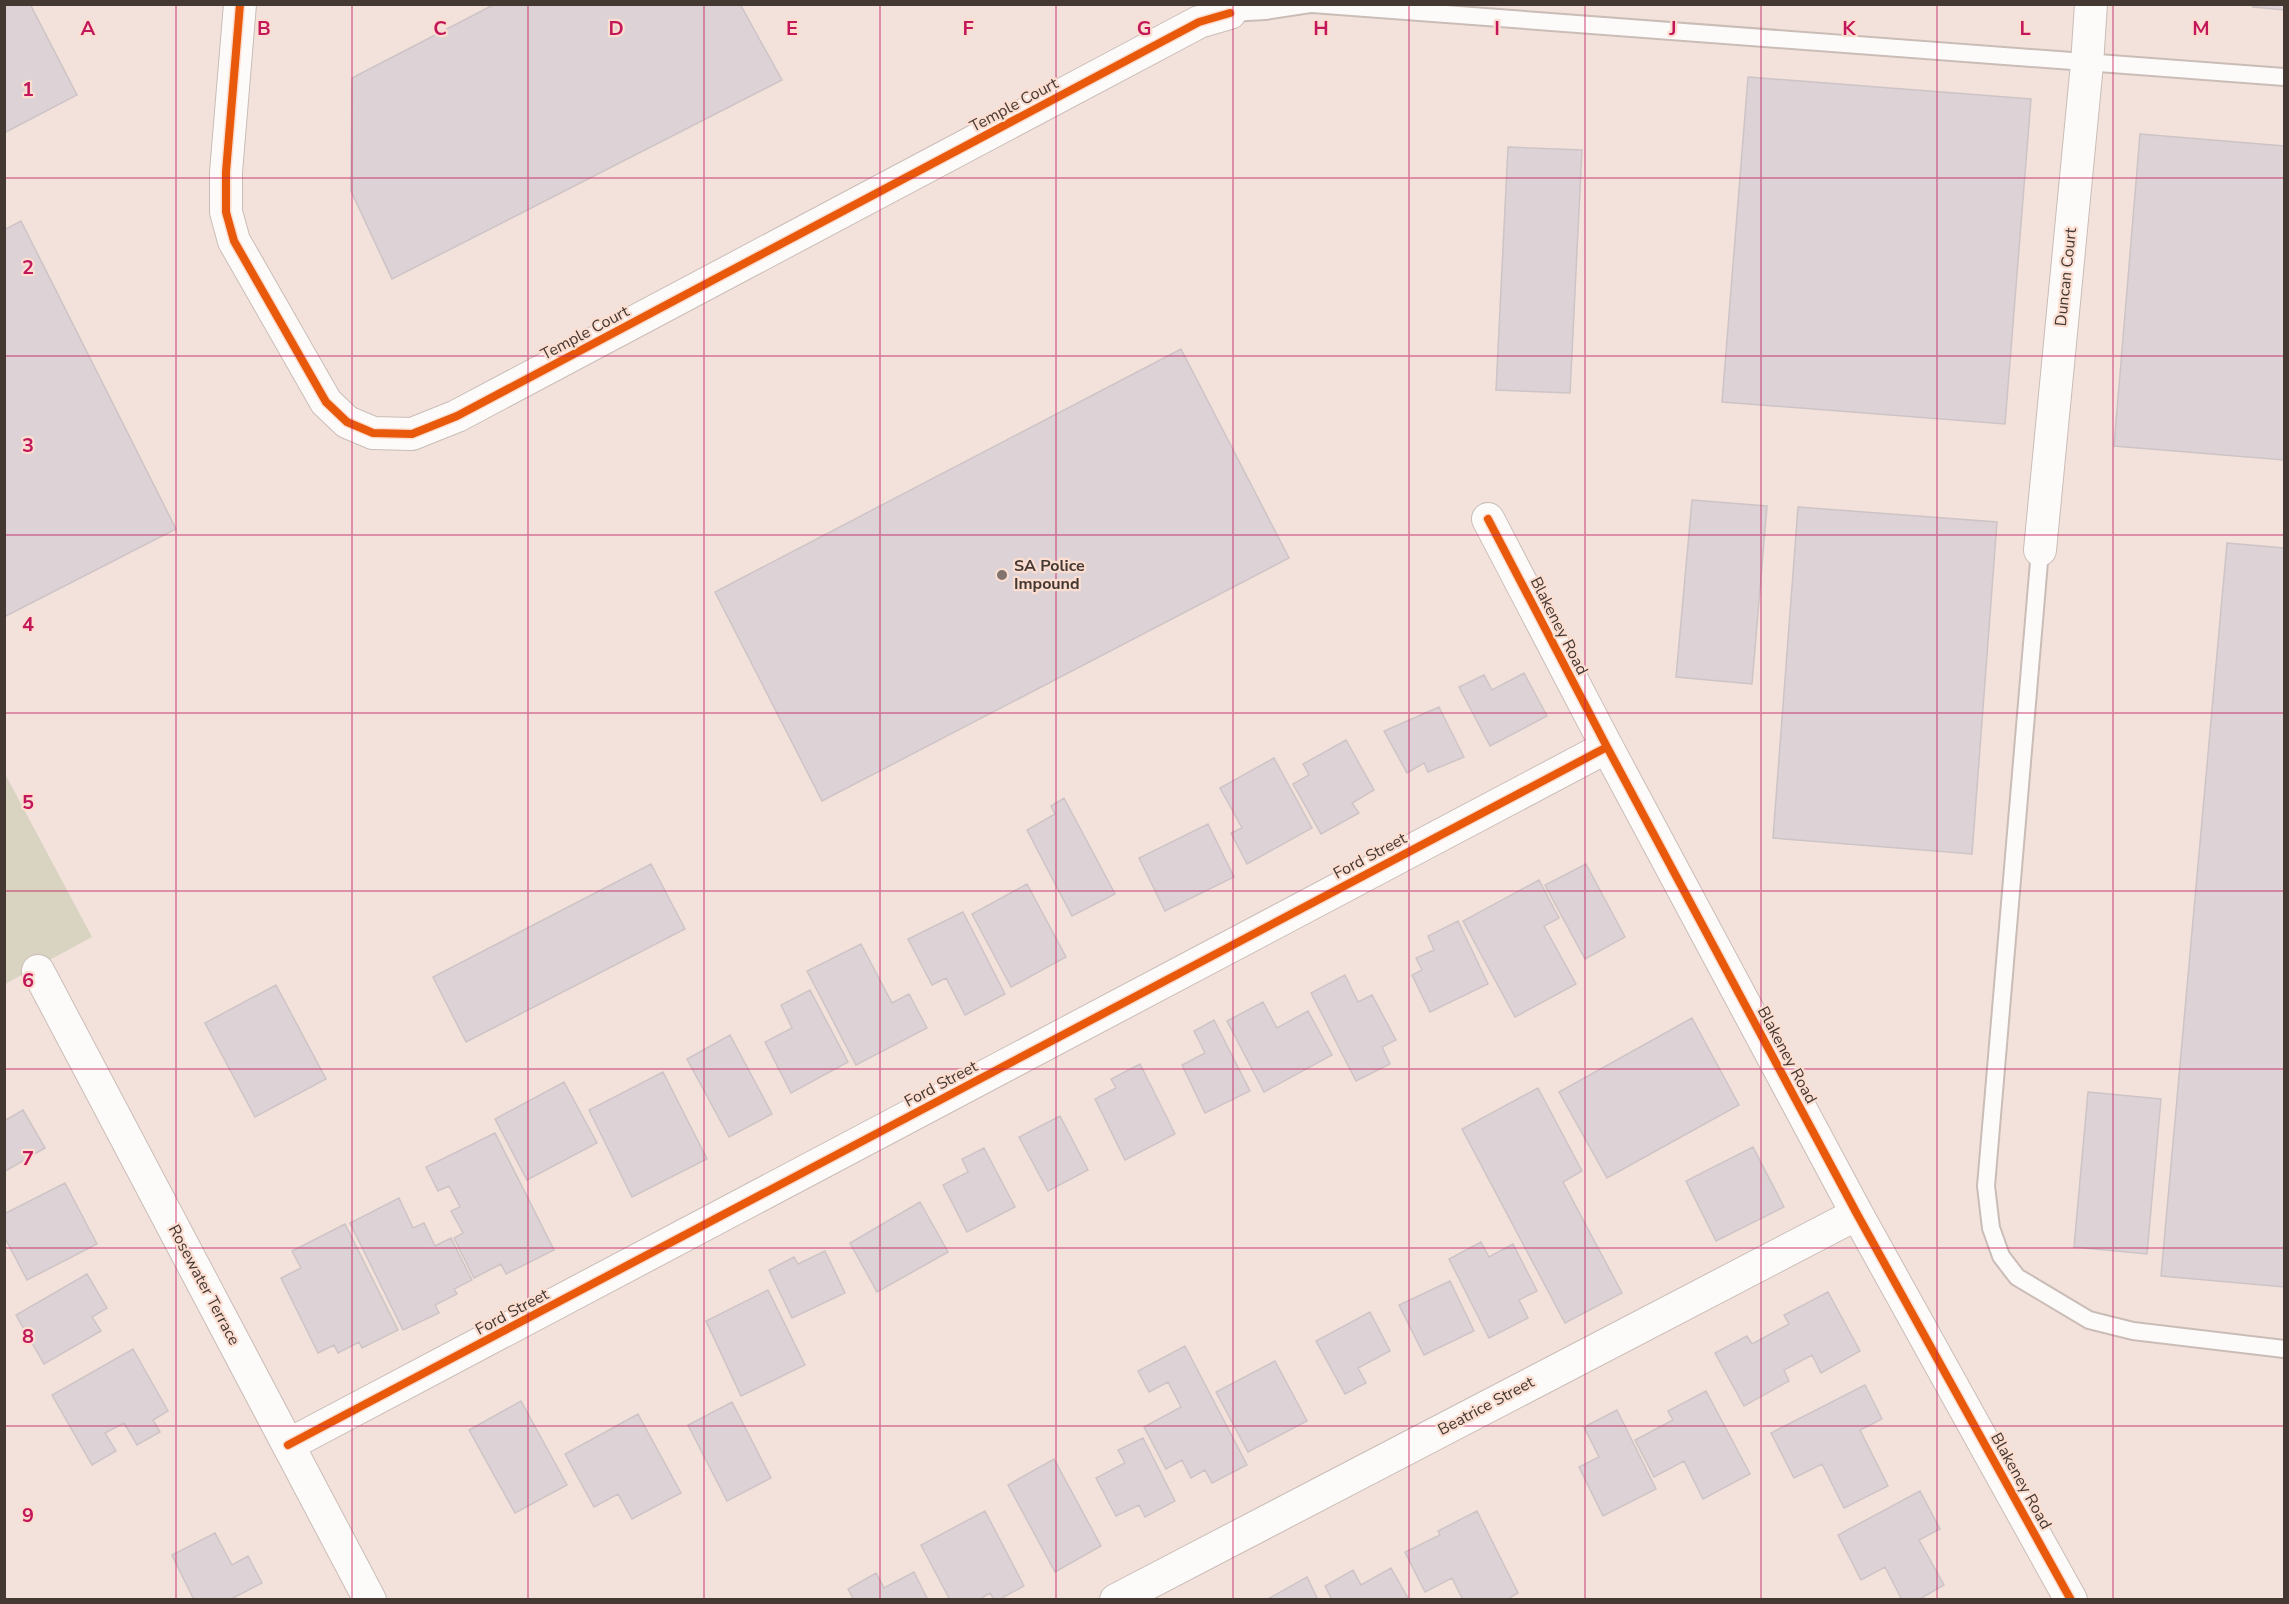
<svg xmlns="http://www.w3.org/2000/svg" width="2289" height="1604" viewBox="0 0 2289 1604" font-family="'Nunito Sans',sans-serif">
<rect width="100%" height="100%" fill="#f2e2db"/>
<path fill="#d9d3c1" d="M 4,772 L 92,937 L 5,984 L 4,984 Z"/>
<path fill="#ddd2d6" stroke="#cec4c6" stroke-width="1.5" d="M 4,4 L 30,4 L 77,95 L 4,133 Z
M 495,4 L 740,4 L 782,80 L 392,279 L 351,191 L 352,78 Z
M 2253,4 L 2284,4 L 2284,10 L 2253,7 Z
M 1748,77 L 2031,99 L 2005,424 L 1722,402 Z
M 2140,134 L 2284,146 L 2284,460 L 2114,446 Z
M 1508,147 L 1582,150 L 1570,393 L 1496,390 Z
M 21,221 L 176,529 L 4,617 L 4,230 Z
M 1181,349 L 1289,558 L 822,801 L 715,592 Z
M 1692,500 L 1767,506 L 1752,684 L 1676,677 Z
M 1798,507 L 1997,522 L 1972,854 L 1773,838 Z
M 2227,543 L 2284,548 L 2284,1287 L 2161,1276 Z
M 1524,673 L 1547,716 L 1490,746 L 1459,687 L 1484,675 L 1492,690 Z
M 1439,707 L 1464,757 L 1428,772 L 1424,763 L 1407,773 L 1384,731 Z
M 1346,740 L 1374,790 L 1352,803 L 1359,813 L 1321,834 L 1293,784 L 1309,775 L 1303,764 Z
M 1274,758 L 1312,828 L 1247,864 L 1231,833 L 1242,828 L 1220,788 Z
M 1064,798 L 1115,894 L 1072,916 L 1027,830 L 1055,814 L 1051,806 Z
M 1208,824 L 1234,877 L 1165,911 L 1139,858 Z
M 651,864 L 685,929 L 466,1042 L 433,977 Z
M 1586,864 L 1625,937 L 1585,959 L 1545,885 Z
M 1539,880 L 1559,918 L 1544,926 L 1576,984 L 1515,1017 L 1463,921 Z
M 1027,884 L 1066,957 L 1011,987 L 972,914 Z
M 963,912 L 1005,994 L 965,1015 L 946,978 L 932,985 L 908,939 Z
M 1458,921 L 1488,984 L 1430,1012 L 1412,975 L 1422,970 L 1416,958 L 1434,950 L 1428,936 Z
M 861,944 L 892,1003 L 909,994 L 927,1028 L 856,1065 L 807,971 Z
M 1345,975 L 1358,1002 L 1372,995 L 1396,1040 L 1382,1047 L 1390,1064 L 1356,1081 L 1311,993 Z
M 276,985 L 326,1079 L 255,1117 L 205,1023 Z
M 810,990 L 848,1062 L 791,1093 L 765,1042 L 792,1028 L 781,1005 Z
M 1263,1002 L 1277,1028 L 1308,1011 L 1332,1055 L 1264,1092 L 1227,1021 Z
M 1692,1018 L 1739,1105 L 1607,1178 L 1559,1092 Z
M 1214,1020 L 1250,1091 L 1205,1113 L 1182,1065 L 1205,1053 L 1194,1031 Z
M 730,1035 L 772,1114 L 729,1137 L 687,1059 Z
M 1140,1064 L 1175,1134 L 1125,1160 L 1095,1099 L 1116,1088 L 1111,1079 Z
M 663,1072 L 707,1159 L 632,1197 L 589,1110 Z
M 564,1082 L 597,1143 L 527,1180 L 495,1119 Z
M 1538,1088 L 1582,1171 L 1563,1182 L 1622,1293 L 1565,1323 L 1462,1129 Z
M 2088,1092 L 2161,1099 L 2147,1254 L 2074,1247 Z
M 23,1110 L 45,1148 L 4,1172 L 4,1121 Z
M 1060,1116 L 1088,1170 L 1048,1191 L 1019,1137 Z
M 495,1133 L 554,1250 L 506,1274 L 501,1264 L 474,1278 L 454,1238 L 463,1233 L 451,1211 L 460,1207 L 449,1186 L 438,1191 L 426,1167 Z
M 1753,1147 L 1784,1207 L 1716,1241 L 1686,1181 Z
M 984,1148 L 1015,1207 L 967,1232 L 943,1185 L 968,1172 L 962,1159 Z
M 65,1183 L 97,1244 L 27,1280 L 4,1236 L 4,1214 Z
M 399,1198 L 413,1228 L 424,1223 L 435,1246 L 451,1238 L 472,1280 L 454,1289 L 457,1294 L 435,1305 L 439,1313 L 403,1330 L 350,1223 Z
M 920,1202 L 948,1252 L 877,1292 L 850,1243 Z
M 345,1224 L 398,1330 L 362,1348 L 359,1342 L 338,1353 L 334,1345 L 318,1353 L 281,1278 L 301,1268 L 292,1251 Z
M 1481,1242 L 1489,1257 L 1513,1244 L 1537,1291 L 1519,1300 L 1528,1318 L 1489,1338 L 1449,1259 Z
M 825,1251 L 845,1293 L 792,1318 L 769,1270 L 794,1257 L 798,1264 Z
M 87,1274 L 107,1308 L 92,1317 L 101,1331 L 44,1364 L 16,1315 Z
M 1450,1281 L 1474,1331 L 1424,1355 L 1399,1305 Z
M 768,1290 L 805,1365 L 741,1396 L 706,1321 Z
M 1828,1292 L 1860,1351 L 1821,1373 L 1812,1355 L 1784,1370 L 1789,1381 L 1744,1406 L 1715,1353 L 1747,1336 L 1752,1344 L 1789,1324 L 1784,1315 Z
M 1370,1312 L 1390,1351 L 1358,1368 L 1366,1383 L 1345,1394 L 1316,1341 Z
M 1185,1346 L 1247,1465 L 1212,1483 L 1205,1470 L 1191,1478 L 1182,1460 L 1166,1469 L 1144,1427 L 1181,1407 L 1168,1382 L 1149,1392 L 1138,1371 Z
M 133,1349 L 168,1411 L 153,1420 L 160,1432 L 137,1445 L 124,1423 L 105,1433 L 116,1451 L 92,1465 L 52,1395 Z
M 1275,1361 L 1307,1421 L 1248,1452 L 1216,1392 Z
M 1865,1385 L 1882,1419 L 1860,1430 L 1888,1486 L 1844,1508 L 1822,1464 L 1794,1478 L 1771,1433 Z
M 1706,1391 L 1750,1474 L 1703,1499 L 1684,1461 L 1654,1477 L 1635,1440 L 1673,1420 L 1668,1411 Z
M 521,1401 L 567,1485 L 515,1513 L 469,1430 Z
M 732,1402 L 771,1478 L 727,1501 L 688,1425 Z
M 1617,1410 L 1656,1489 L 1603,1516 L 1579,1467 L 1599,1457 L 1584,1427 Z
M 638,1414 L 681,1493 L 632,1519 L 618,1494 L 594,1507 L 565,1454 Z
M 1143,1438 L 1175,1501 L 1145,1517 L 1139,1505 L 1116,1516 L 1096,1478 L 1125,1463 L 1118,1450 Z
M 1054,1459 L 1101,1546 L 1055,1572 L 1008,1485 Z
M 1920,1491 L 1940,1529 L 1919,1540 L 1944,1585 L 1918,1600 L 1902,1600 L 1885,1567 L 1861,1580 L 1838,1535 Z
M 985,1511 L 1024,1586 L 998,1600 L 994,1600 L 990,1593 L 978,1600 L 950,1600 L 921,1545 Z
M 1477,1511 L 1518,1593 L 1506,1600 L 1463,1600 L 1452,1578 L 1425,1592 L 1405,1552 L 1440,1535 L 1438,1531 Z
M 215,1533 L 232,1565 L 248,1556 L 262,1583 L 229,1600 L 194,1600 L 172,1555 Z
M 1391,1568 L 1409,1600 L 1332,1600 L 1325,1586 L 1353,1570 L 1361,1585 Z
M 914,1572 L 928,1600 L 854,1600 L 848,1589 L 876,1573 L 884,1588 Z
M 1307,1577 L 1318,1600 L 1266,1600 Z"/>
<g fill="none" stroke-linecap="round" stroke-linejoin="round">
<g stroke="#cabdb7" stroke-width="20">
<path id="lane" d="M 1312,4 L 2284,77
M 1230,13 L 1265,11 L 1310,4
M 2040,550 L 1986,1186 L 1991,1228 L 2001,1256 L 2017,1277 L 2089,1320 L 2133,1331 L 2284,1349"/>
</g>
<g stroke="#cabdb7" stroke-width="34">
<path id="street" d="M 240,4 L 226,172 L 226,212 L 234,241 L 326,402 L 347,422 L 373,433 L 412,434 L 457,416 L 1199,22 L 1230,13
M 1488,519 L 1607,747 L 1857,1214 L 2071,1600
M 2040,550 L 2087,64 L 2091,4
M 38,971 L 370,1600
M 288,1445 L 1607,747
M 1116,1600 L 1857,1214"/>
</g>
<use href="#lane" stroke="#fdfbfa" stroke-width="16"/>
<use href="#street" stroke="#fdfbfa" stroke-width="32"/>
<g stroke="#fcded1" stroke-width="11">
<path id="cycleway" d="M 240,4 L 226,172 L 226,212 L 234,241 L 326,402 L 347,422 L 373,433 L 412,434 L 457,416 L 1199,22 L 1230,13
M 1488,519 L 1607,747 L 1857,1214 L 2071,1600
M 288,1445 L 1607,747"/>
</g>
<use href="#cycleway" stroke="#e8590c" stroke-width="8"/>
</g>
<path fill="none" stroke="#c2185b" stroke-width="1.5" stroke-opacity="0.55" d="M 176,4 L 176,1600M 352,4 L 352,1600M 528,4 L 528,1600M 704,4 L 704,1600M 880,4 L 880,1600M 1056,4 L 1056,1600M 1233,4 L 1233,1600M 1409,4 L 1409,1600M 1585,4 L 1585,1600M 1761,4 L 1761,1600M 1937,4 L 1937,1600M 2113,4 L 2113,1600M 4,178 L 2284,178M 4,356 L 2284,356M 4,535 L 2284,535M 4,713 L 2284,713M 4,891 L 2284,891M 4,1069 L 2284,1069M 4,1248 L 2284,1248M 4,1426 L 2284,1426"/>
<circle fill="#81746e" stroke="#fcded1" stroke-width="2" cx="1002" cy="575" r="6"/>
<g text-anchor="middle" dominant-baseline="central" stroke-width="4.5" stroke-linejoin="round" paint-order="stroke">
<g font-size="16" fill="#443833" stroke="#fcded1">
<text transform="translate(1014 105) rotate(-28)">Temple Court</text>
<text transform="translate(2066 277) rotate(-84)">Duncan Court</text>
<text transform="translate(585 333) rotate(-28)">Temple Court</text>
<text transform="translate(1559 626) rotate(63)">Blakeney Road</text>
<text transform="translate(1370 856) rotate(-28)">Ford Street</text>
<text transform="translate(1787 1055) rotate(62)">Blakeney Road</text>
<text transform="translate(941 1084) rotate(-28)">Ford Street</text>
<text transform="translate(204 1285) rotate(62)">Rosewater Terrace</text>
<text transform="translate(512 1312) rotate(-28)">Ford Street</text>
<text transform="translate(1486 1406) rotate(-28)">Beatrice Street</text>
<text transform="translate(2021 1481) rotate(61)">Blakeney Road</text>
</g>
<g font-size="16" font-weight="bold" fill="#443833" stroke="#fcded1" text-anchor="start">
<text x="1014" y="566">SA Police<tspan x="1014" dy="18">Impound</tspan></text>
</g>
</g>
<g font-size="20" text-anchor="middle" font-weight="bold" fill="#c2185b" stroke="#fcded1" stroke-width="4.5" stroke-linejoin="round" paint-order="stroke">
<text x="88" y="35">A</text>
<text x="264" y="35">B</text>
<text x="440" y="35">C</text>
<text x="616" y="35">D</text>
<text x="792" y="35">E</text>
<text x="968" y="35">F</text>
<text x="1144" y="35">G</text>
<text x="1321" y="35">H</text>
<text x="1497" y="35">I</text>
<text x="1673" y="35">J</text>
<text x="1849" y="35">K</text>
<text x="2025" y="35">L</text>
<text x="2201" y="35">M</text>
<text x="28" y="96">1</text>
<text x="28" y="274">2</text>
<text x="28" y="452">3</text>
<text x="28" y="631">4</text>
<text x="28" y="809">5</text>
<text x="28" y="987">6</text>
<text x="28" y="1165">7</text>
<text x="28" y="1343">8</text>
<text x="28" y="1522">9</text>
</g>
<rect width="2289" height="1604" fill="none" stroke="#443833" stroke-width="12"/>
</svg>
